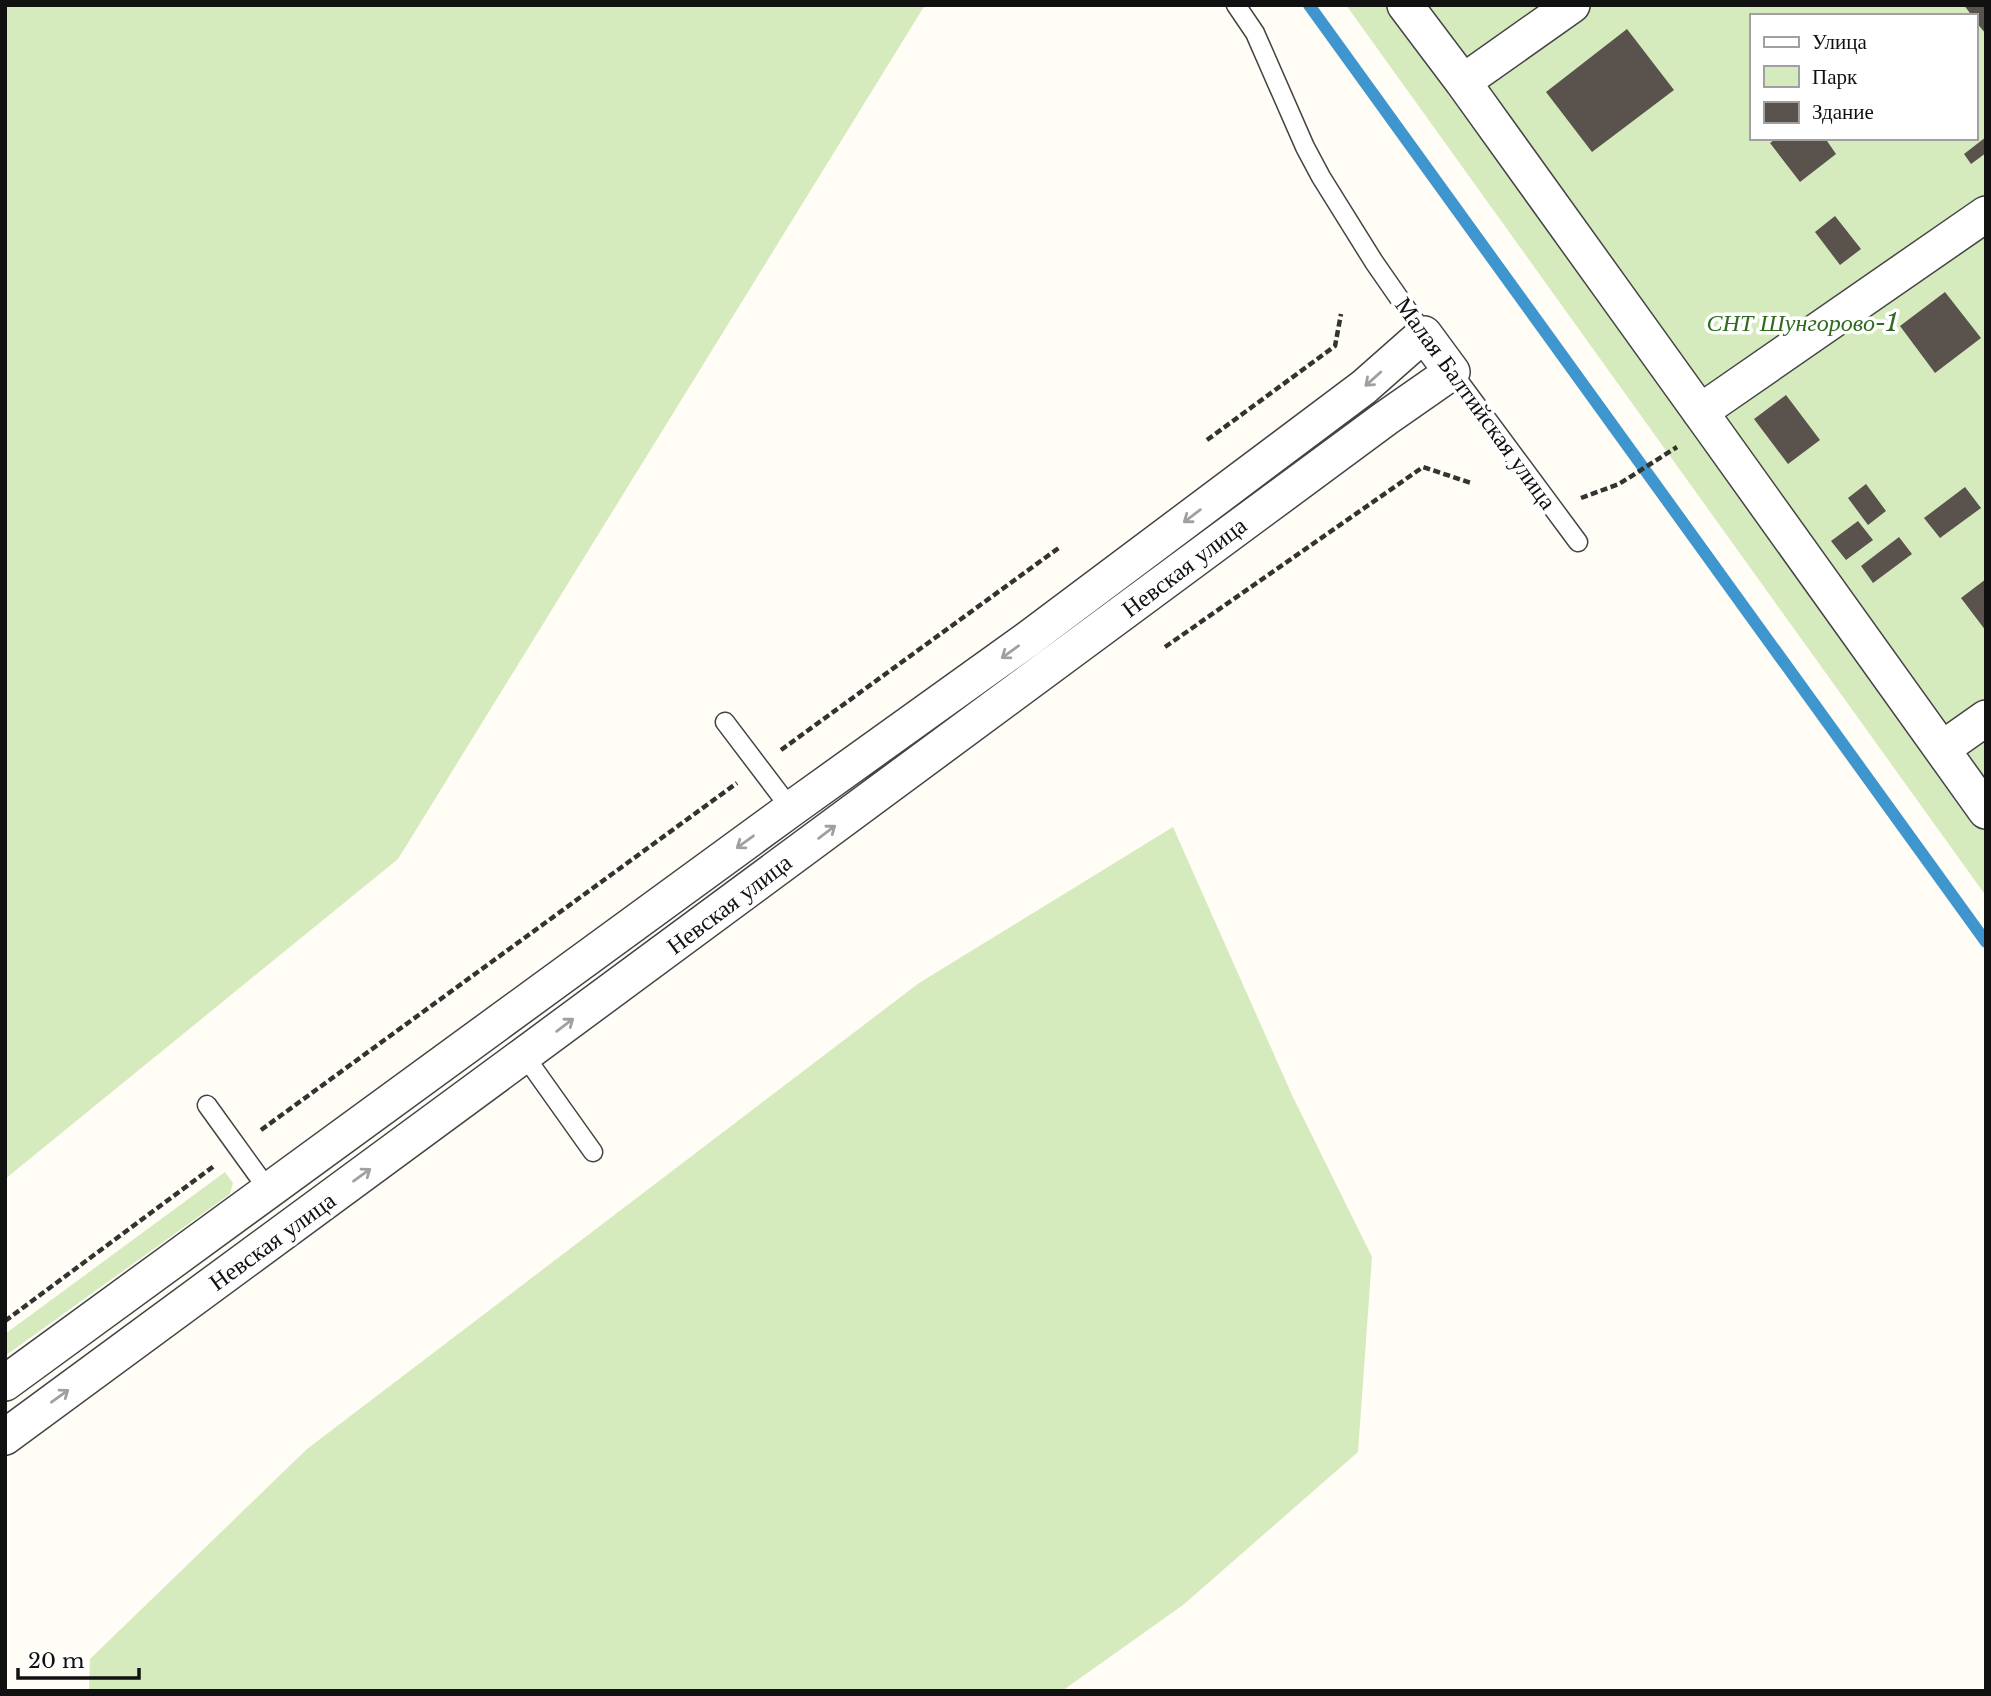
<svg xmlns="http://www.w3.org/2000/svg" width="1991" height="1696" viewBox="0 0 1991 1696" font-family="'Libre Baskerville',serif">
<rect width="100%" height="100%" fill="#fffdf5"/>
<path fill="#d5ebbd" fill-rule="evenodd" d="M 5,5 L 925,5 L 398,859 L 5,1179 Z
M 1346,5 L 1986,5 L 1986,896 ZM 1751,16 L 1975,16 L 1975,138 L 1751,138 Z
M 1173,827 L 1292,1095 L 1372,1257 L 1358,1452 L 1183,1605 L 1062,1691 L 89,1691 L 90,1659 L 307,1449 L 919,983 Z
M 225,1172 L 233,1183 L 230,1194 L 5,1356 L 5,1334 Z"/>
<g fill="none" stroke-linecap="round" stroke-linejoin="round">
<path stroke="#3f96cf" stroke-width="12" d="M 1309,5 L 1986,942"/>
</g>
<path fill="#5a524d" d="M 1964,5 L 1986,5 L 1986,34 L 1975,21 L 1975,16 L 1972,16 Z
M 1627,29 L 1674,90 L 1592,152 L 1546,92 Z
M 1986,137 L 1986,153 L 1971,164 L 1964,154 Z
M 1777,138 L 1825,138 L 1836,154 L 1800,182 L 1770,143 Z
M 1835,216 L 1861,249 L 1840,265 L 1815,232 Z
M 1945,292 L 1981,338 L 1935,373 L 1900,326 Z
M 1786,395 L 1820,440 L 1788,464 L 1754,419 Z
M 1866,484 L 1886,511 L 1868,525 L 1848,498 Z
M 1965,487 L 1981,508 L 1940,538 L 1924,518 Z
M 1858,521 L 1873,540 L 1846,560 L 1831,541 Z
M 1899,537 L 1912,554 L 1873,583 L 1861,566 Z
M 1986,579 L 1986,631 L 1961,598 Z"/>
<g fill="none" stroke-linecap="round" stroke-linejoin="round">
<g stroke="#444" stroke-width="21">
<path id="lane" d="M 1236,5 L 1255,33 L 1305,147 L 1321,177 L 1374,262 L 1424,334
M 1452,372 L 1578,542
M 725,722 L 791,809
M 524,1055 L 593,1152
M 207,1105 L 269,1191"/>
</g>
<g stroke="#444" stroke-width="38">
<path id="street" d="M 1405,5 L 1463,82 L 1711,427 L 1986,811
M 1463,82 L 1572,5
M 1700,412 L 1986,214
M 1942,749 L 1986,718
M 5,1383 L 791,809 L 1028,639 L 1364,387 L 1424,334 L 1452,372 L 1386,418 L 524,1055 L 5,1437"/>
</g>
<path stroke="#333" stroke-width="4.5" stroke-dasharray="7 3.5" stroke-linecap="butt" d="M 1207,440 L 1335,346 L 1341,314
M 1581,498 L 1619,484 L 1677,447
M 1165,647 L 1423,467 L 1471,483
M 781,750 L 1060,547
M 261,1130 L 737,783
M 5,1321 L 214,1166"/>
<use href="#lane" stroke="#fff" stroke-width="18"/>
<use href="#street" stroke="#fff" stroke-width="35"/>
</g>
<defs><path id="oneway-shaft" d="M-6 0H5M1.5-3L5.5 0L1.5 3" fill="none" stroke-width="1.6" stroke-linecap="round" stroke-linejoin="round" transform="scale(1.75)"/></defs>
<g stroke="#a0a0a0">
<use href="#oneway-shaft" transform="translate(1373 379) rotate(138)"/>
<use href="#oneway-shaft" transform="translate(1192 516) rotate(143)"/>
<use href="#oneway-shaft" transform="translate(1010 652) rotate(144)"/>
<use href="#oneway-shaft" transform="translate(827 832) rotate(-37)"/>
<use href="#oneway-shaft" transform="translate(745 842) rotate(144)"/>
<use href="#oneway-shaft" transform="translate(565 1025) rotate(-37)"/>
<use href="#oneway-shaft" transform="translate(362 1175) rotate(-36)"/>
<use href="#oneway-shaft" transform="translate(60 1396) rotate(-36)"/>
</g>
<g text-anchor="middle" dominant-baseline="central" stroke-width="7" stroke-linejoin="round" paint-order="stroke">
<g font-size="24" font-style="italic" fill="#2f6b1f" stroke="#fff">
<text x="1802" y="322">СНТ Шунгорово-1</text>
</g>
<g font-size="24" fill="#111" stroke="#fff">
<text transform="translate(1476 403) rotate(54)">Малая Балтийская улица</text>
<text transform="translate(1184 567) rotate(-37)">Невская улица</text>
<text transform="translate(729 904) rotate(-37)">Невская улица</text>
<text transform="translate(272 1241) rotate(-36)">Невская улица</text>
</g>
</g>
<rect width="1991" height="1696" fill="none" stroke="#111111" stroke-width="14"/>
<rect x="1750" y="14" width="228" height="126" fill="#ffffff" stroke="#a0a0a0" stroke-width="2"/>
<rect x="1764" y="37" width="35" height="10" fill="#ffffff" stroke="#a0a0a0" stroke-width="2"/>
<text x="1812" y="49" font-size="21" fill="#111111">Улица</text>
<rect x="1764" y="66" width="35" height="21" fill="#d5ebbd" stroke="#a0a0a0" stroke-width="2"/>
<text x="1812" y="84" font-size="21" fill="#111111">Парк</text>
<rect x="1764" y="102" width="35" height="21" fill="#5a524d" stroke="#a0a0a0" stroke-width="2"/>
<text x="1812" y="119" font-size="21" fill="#111111">Здание</text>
<path d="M18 1668v10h121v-10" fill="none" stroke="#111111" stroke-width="3.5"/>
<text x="28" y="1668" font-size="21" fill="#111111" stroke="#ffffff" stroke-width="5" paint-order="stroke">20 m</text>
</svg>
